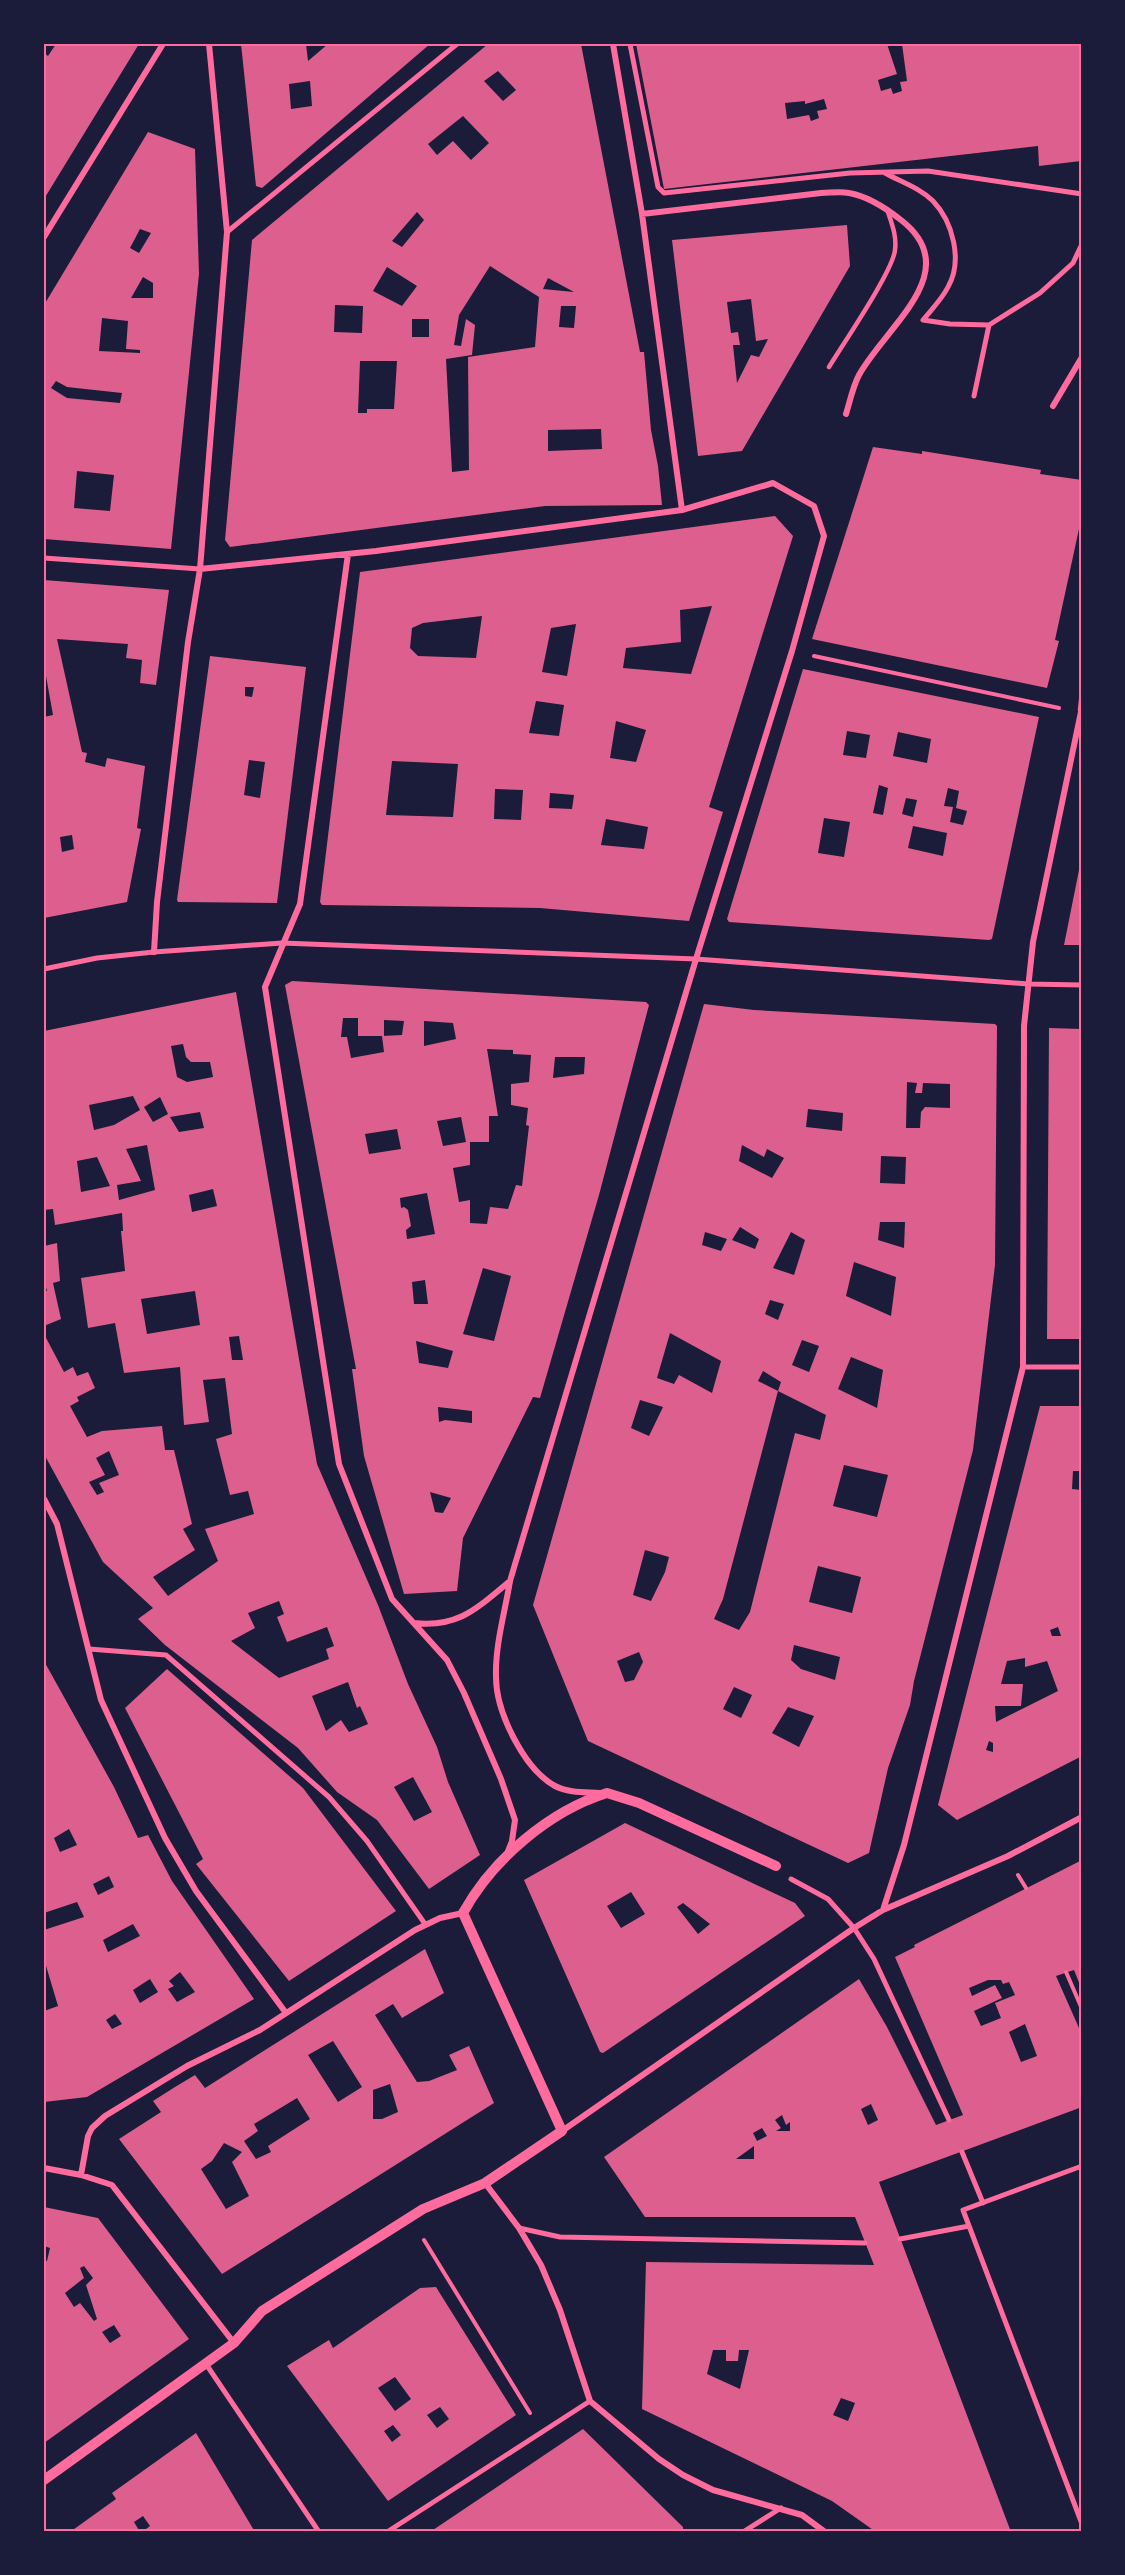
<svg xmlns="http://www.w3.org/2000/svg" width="1125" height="2575" viewBox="0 0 1125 2575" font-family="Helvetica,sans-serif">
<rect width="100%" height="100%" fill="#1b1b3a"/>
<path fill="#dd5f8e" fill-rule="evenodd" d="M 56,44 L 139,44 L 44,199 L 44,53 L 48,56 Z
M 241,44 L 306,44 L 308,61 L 328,44 L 430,44 L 262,188 L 256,186 ZM 310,81 L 312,106 L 291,109 L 289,84 Z
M 488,44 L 581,44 L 640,352 L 644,352 L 651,430 L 658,466 L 662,505 L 545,506 L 230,547 L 225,540 L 252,240 ZM 498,71 L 516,90 L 503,101 L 484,81 ZM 463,116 L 489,143 L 471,160 L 453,141 L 437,155 L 428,144 ZM 417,212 L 424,220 L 402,247 L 392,241 ZM 490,266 L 539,297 L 535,347 L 468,357 L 469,470 L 452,472 L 446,359 L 472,355 L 475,325 L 466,319 L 461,346 L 454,345 L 459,315 ZM 387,267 L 417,286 L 402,306 L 373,291 ZM 548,278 L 574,292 L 543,289 ZM 335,305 L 363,306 L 362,333 L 334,332 ZM 561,306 L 576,306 L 574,328 L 559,327 ZM 412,319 L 429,319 L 429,337 L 412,337 ZM 360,361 L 397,361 L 394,409 L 367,409 L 367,413 L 358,413 ZM 601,429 L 602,449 L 548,451 L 548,430 Z
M 636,44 L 887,44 L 897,74 L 878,80 L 881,91 L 891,88 L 893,94 L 902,91 L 900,82 L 907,81 L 902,44 L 1082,44 L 1081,161 L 1039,166 L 1038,146 L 664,189 ZM 824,99 L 827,109 L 817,111 L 819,118 L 811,121 L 809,115 L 787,119 L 785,103 L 805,101 L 805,104 Z
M 148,132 L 195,149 L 199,274 L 171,549 L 44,539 L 44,305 ZM 140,229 L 151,233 L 139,253 L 130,248 ZM 143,277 L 153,283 L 153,298 L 131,298 ZM 102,318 L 128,321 L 126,349 L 140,350 L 140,353 L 99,351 ZM 56,381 L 67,387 L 122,393 L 120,403 L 67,398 L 51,388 ZM 77,471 L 114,475 L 110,511 L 74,508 Z
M 847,225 L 850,266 L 742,451 L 698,456 L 672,240 ZM 751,299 L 756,341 L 768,339 L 759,357 L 751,355 L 737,383 L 733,345 L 740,345 L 738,332 L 731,333 L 727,302 Z
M 873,447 L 922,454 L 922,451 L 1041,470 L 1040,474 L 1082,480 L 1082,515 L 1055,640 L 1059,641 L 1047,688 L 812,639 Z
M 775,516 L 793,536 L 709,807 L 723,812 L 689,921 L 540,908 L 322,905 L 320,902 L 360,572 ZM 712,606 L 691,674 L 623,668 L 626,648 L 681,642 L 680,610 ZM 482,616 L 476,658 L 418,656 L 410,648 L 412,628 L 423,623 ZM 576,624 L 567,676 L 542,672 L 551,628 ZM 536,701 L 564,705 L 559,736 L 529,733 ZM 616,721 L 646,730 L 636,762 L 610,758 ZM 392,761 L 458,764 L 453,817 L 386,815 ZM 495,789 L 523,790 L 521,820 L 494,819 ZM 550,793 L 574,795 L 572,809 L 549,808 ZM 606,819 L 648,827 L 644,849 L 601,845 Z
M 44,580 L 169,590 L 156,685 L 140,683 L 142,660 L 126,658 L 128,644 L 57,639 L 82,752 L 87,753 L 85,762 L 105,767 L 107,758 L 145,766 L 137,828 L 141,829 L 127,902 L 44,918 L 44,717 L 53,715 L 46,676 L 44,676 ZM 72,835 L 74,849 L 62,852 L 60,837 Z
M 210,656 L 306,667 L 277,903 L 178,902 L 177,900 ZM 245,687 L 254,687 L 252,697 L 245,696 ZM 249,760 L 265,762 L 260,798 L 244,795 Z
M 803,669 L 1039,717 L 992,939 L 989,940 L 729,922 L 727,919 ZM 847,731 L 870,735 L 866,758 L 843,755 ZM 898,732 L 931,739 L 927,763 L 893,756 ZM 879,785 L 888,788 L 883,815 L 873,813 ZM 948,788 L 959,791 L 956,808 L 967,811 L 963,825 L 950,822 L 953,807 L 944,806 ZM 906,798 L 917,800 L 913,817 L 902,814 ZM 824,818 L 850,822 L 844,857 L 818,853 ZM 913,826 L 947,833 L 943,856 L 908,848 Z
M 1080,865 L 1082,945 L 1064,945 Z
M 292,981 L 646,1002 L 649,1005 L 599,1195 L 540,1398 L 533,1397 L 463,1538 L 457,1591 L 404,1594 L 364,1456 L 352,1369 L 356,1369 L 285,985 ZM 343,1018 L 358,1018 L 358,1036 L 384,1036 L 384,1020 L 404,1021 L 402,1035 L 382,1036 L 384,1052 L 351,1058 L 347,1037 L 341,1037 ZM 424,1021 L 453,1023 L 456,1039 L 424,1046 ZM 487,1049 L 513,1050 L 513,1054 L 531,1055 L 529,1082 L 511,1084 L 511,1105 L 528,1108 L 526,1125 L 529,1126 L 522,1186 L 516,1185 L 508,1209 L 490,1207 L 487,1224 L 470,1223 L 470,1200 L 459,1202 L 453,1168 L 470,1165 L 470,1142 L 489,1142 L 489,1116 L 498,1116 ZM 555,1057 L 585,1057 L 584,1074 L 553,1078 ZM 461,1117 L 466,1142 L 443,1146 L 437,1121 ZM 397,1129 L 401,1149 L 369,1154 L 365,1134 ZM 427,1193 L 435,1234 L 407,1239 L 406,1230 L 411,1226 L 408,1210 L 404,1207 L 401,1208 L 400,1198 ZM 483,1268 L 511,1276 L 494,1341 L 463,1334 ZM 425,1280 L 428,1304 L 414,1304 L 412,1282 ZM 416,1341 L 453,1351 L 448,1368 L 419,1363 ZM 438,1407 L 472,1411 L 472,1423 L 445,1420 L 439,1422 ZM 430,1492 L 451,1498 L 443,1513 L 435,1512 Z
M 236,992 L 317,1464 L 378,1605 L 408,1684 L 437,1747 L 448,1782 L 480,1855 L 429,1889 L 377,1820 L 337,1792 L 298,1748 L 165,1645 L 138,1619 L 153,1608 L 103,1562 L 44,1454 L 44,1334 L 64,1372 L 73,1367 L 77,1376 L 88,1372 L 95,1388 L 77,1397 L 79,1401 L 70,1406 L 87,1437 L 102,1431 L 162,1426 L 165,1450 L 174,1450 L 192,1524 L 183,1529 L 195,1550 L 153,1577 L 168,1596 L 218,1561 L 205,1529 L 254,1514 L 248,1491 L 230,1495 L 216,1439 L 232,1434 L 225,1378 L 203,1380 L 209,1422 L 184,1425 L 180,1367 L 124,1373 L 115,1323 L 88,1328 L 81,1278 L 125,1271 L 121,1231 L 123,1231 L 122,1213 L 55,1225 L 53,1209 L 44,1210 L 44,1031 ZM 183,1044 L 186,1057 L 191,1062 L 210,1062 L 213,1077 L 187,1082 L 177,1077 L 171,1046 ZM 133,1096 L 140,1110 L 114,1125 L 94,1130 L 89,1105 ZM 160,1097 L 168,1114 L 153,1122 L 144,1107 ZM 200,1112 L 204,1128 L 179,1132 L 170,1117 ZM 147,1145 L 155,1190 L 119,1200 L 117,1185 L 141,1181 L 126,1149 ZM 97,1157 L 110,1186 L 81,1192 L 77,1161 ZM 213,1189 L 217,1206 L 192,1212 L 189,1195 ZM 195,1291 L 200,1325 L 147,1334 L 141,1299 ZM 239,1336 L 243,1360 L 232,1360 L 229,1337 ZM 109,1451 L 119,1475 L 99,1483 L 104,1492 L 97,1495 L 89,1482 L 105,1475 L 96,1458 ZM 279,1601 L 284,1614 L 277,1617 L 287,1642 L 327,1627 L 334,1646 L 326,1649 L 329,1659 L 279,1678 L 231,1641 L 255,1628 L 248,1613 ZM 348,1682 L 357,1708 L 360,1706 L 368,1724 L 349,1732 L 341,1720 L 326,1731 L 312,1696 ZM 413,1777 L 432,1812 L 414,1821 L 394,1787 Z
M 704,1004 L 754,1010 L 995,1024 L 997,1026 L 995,1265 L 973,1450 L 914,1681 L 910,1705 L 888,1768 L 869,1853 L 848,1863 L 588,1741 L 533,1605 ZM 907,1082 L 917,1083 L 915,1093 L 922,1093 L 923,1083 L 950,1084 L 950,1108 L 925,1107 L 921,1112 L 920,1128 L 906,1128 ZM 808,1109 L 843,1113 L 842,1131 L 806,1127 ZM 742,1145 L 764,1157 L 767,1149 L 784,1158 L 772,1178 L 739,1161 ZM 881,1156 L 906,1157 L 905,1184 L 880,1183 ZM 880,1222 L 905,1222 L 904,1248 L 878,1240 ZM 740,1227 L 759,1239 L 755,1249 L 732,1240 ZM 705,1232 L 727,1239 L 721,1251 L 702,1245 ZM 791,1232 L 805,1240 L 794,1275 L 773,1268 ZM 854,1262 L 896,1277 L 891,1316 L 846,1296 ZM 770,1300 L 784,1304 L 778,1320 L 765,1314 ZM 670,1333 L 721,1361 L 712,1393 L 679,1375 L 674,1384 L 657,1378 ZM 802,1340 L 819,1346 L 809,1372 L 792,1365 ZM 851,1357 L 883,1370 L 877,1408 L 838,1389 ZM 763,1371 L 781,1382 L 778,1391 L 758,1381 ZM 778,1391 L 826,1415 L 820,1440 L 795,1433 L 750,1612 L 739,1630 L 714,1619 L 723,1599 ZM 640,1400 L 663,1407 L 649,1436 L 631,1428 ZM 844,1465 L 888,1475 L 877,1517 L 833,1506 ZM 645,1550 L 669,1557 L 665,1572 L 651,1601 L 633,1595 ZM 818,1566 L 861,1577 L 852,1613 L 809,1602 ZM 794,1645 L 840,1657 L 835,1680 L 801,1669 L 791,1660 ZM 639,1652 L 643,1662 L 634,1680 L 625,1682 L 617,1661 ZM 734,1687 L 752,1695 L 741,1718 L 723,1709 ZM 788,1707 L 814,1716 L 799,1747 L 772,1733 Z
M 1049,1028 L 1082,1029 L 1082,1339 L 1047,1339 Z
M 57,1243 L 60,1281 L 53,1283 L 61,1319 L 44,1326 L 44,1291 L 47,1291 L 44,1280 L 44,1246 Z
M 1040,1406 L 1082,1406 L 1082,1471 L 1073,1471 L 1072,1489 L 1082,1490 L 1082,1756 L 957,1820 L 938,1805 ZM 1058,1627 L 1061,1636 L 1052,1636 L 1050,1630 ZM 1025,1658 L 1025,1667 L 1047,1661 L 1058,1691 L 996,1722 L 995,1706 L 1021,1706 L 1023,1684 L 1001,1684 L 1007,1661 ZM 989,1741 L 993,1743 L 993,1752 L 986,1750 Z
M 44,1661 L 114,1787 L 138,1838 L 148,1835 L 172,1881 L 254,1999 L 87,2097 L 44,2102 L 44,2011 L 58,2006 L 44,1959 L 44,1930 L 84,1917 L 77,1902 L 44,1913 ZM 69,1829 L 77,1845 L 60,1852 L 54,1838 ZM 109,1876 L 114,1887 L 98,1895 L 93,1884 ZM 133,1924 L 140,1936 L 108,1952 L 103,1940 ZM 180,1972 L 195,1992 L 177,2002 L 168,1989 L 174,1986 L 169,1981 ZM 150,1979 L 158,1992 L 140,2003 L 133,1990 ZM 115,2014 L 122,2024 L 112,2029 L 106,2020 Z
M 167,1669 L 303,1788 L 396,1911 L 289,1981 L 196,1864 L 203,1859 L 125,1708 Z
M 625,1823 L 795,1903 L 805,1916 L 603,2053 L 600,2052 L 524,1880 ZM 631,1892 L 645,1914 L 621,1928 L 607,1906 ZM 683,1903 L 710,1924 L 698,1934 L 677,1907 Z
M 1082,1860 L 1082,1990 L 1074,1970 L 1056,1976 L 1079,2028 L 1082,2027 L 1082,2107 L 879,2182 L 1011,2532 L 876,2532 L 832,2501 L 642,2409 L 646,2262 L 874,2265 L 855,2217 L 645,2217 L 604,2157 L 859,1979 L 887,2027 L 936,2125 L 963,2115 L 895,1957 L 915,1947 L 914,1945 ZM 988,1980 L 1001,1980 L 1003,1984 L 1009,1982 L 1015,1995 L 995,2003 L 1001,2018 L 981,2026 L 974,2011 L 1002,1998 L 995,1985 L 972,1996 L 969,1988 ZM 1025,2024 L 1037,2056 L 1021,2062 L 1009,2032 ZM 871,2104 L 878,2120 L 868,2125 L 861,2109 ZM 782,2115 L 786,2125 L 790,2122 L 790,2131 L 776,2131 L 781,2128 L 775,2120 ZM 762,2128 L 767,2136 L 757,2141 L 753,2133 ZM 754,2146 L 754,2159 L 736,2159 ZM 713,2350 L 726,2350 L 726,2361 L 738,2361 L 739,2350 L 749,2350 L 740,2389 L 707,2374 ZM 841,2398 L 855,2403 L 848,2421 L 833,2415 Z
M 425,1949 L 444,1993 L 402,2018 L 393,2004 L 375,2015 L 417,2082 L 429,2081 L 457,2070 L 449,2055 L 469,2046 L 494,2103 L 222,2274 L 119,2139 L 161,2112 L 153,2101 L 175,2087 L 195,2075 L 205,2088 ZM 333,2041 L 362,2087 L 338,2102 L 308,2055 ZM 390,2084 L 398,2112 L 382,2119 L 373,2119 L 373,2090 ZM 297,2098 L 310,2119 L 268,2146 L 271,2152 L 256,2159 L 244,2141 L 258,2131 L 254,2124 ZM 224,2143 L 242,2152 L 232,2162 L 249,2196 L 226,2209 L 201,2169 L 212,2161 Z
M 44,2207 L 98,2218 L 189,2339 L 44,2443 L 44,2260 L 47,2261 L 50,2248 L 44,2246 ZM 84,2266 L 93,2278 L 86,2285 L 97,2319 L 94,2321 L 80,2303 L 74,2307 L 65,2293 L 84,2278 L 80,2268 ZM 114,2325 L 121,2336 L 110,2343 L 102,2332 Z
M 436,2287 L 516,2415 L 388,2501 L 287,2366 L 329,2340 L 333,2348 L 420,2288 ZM 395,2377 L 411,2399 L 395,2411 L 378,2388 ZM 440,2407 L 449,2419 L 437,2428 L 427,2415 ZM 393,2425 L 401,2435 L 392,2442 L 384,2431 Z
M 583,2429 L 683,2527 L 683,2532 L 430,2532 Z
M 196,2433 L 255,2532 L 142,2532 L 150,2526 L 143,2516 L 134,2522 L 140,2532 L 70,2532 L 116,2499 L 112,2493 Z"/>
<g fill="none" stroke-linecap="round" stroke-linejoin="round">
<path stroke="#ff6b9d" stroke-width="4" d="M 814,656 L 1059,708
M 1018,1875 L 1026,1888
M 1066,1972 L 1082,2009
M 424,2240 L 530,2413"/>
<path stroke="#ff6b9d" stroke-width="4.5" d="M 829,367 C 843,344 893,271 895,250 C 897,235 891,222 887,209
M 1080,710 L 1082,691"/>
<path stroke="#ff6b9d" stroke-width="5" d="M 630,44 L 658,187 L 664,193 L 850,173 L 928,171 L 1082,194
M 885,173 C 901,182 920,188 933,201 C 953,222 963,261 948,287 C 942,299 932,309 923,320 L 950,324 L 989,325
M 227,232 L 457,44
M 974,396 L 989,325 L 1040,293 L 1073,263 L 1082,244
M 44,558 L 200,569
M 44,969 L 97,958 L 154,952 L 282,943 L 696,959 L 1028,984 L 1082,985
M 1023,1367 L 1082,1367
M 89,1649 L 166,1655 L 329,1797 L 367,1841 L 425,1924
M 791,1879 L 828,1899 L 854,1928 L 874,1959 L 949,2120
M 962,2152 L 983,2203
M 1082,2166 L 963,2210 L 1082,2524
M 519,2228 L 560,2237 L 865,2243
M 900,2239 L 969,2226
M 206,2364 L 319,2532
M 387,2532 L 590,2401
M 743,2532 L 781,2508"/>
<path stroke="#ff6b9d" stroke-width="6" d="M 613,44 L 642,214 L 682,510
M 642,214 L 821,193 C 830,193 840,191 849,193 C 867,196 887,209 901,220 C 967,271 885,327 859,375 C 853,386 850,401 846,414
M 44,237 L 163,44
M 1053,406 L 1082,357
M 348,554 L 300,904 L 265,987 L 339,1464 L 392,1599 L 447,1660 L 464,1693 L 501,1779 L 515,1820 L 512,1841 L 508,1851
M 200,569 L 376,551 L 682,510 L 773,483 L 814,506 L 824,536 L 792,651 L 696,959 L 510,1581 C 505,1612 495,1645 496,1677 C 496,1712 524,1769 555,1786 C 568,1793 586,1792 600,1793
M 154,952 L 157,902 L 188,642 L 200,569 L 227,232 L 209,44
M 44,1499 L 57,1524 L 101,1700 L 165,1838 L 196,1891 L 286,2013
M 414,1623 C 459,1628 477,1608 510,1581
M 883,1910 L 904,1845 L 1023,1367 L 1024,1026 L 1033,942 L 1082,707
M 562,2131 L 854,1928 L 883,1910 L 1008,1856 L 1082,1817
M 44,2168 L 81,2175 L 112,2185 L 234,2343
M 81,2175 L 88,2136 L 92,2128 L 105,2116 L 187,2066 L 260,2030 L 415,1930 L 440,1918 L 463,1913
M 485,2183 L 519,2228 L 541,2265 L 560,2310 L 590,2401 L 659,2459 L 683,2475 L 713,2490 L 802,2515 L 825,2532"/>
<path stroke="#ff6b9d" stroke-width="10" d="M 44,2480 L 234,2343 L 262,2311 L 423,2209 L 485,2183 L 562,2131 L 463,1913 C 492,1860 549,1811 607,1793 L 639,1803 L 776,1866"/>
</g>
<rect width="1125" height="2575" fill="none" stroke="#1b1b3a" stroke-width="90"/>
<rect x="45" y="45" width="1035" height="2485" fill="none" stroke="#ff6b9d" stroke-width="2"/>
</svg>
